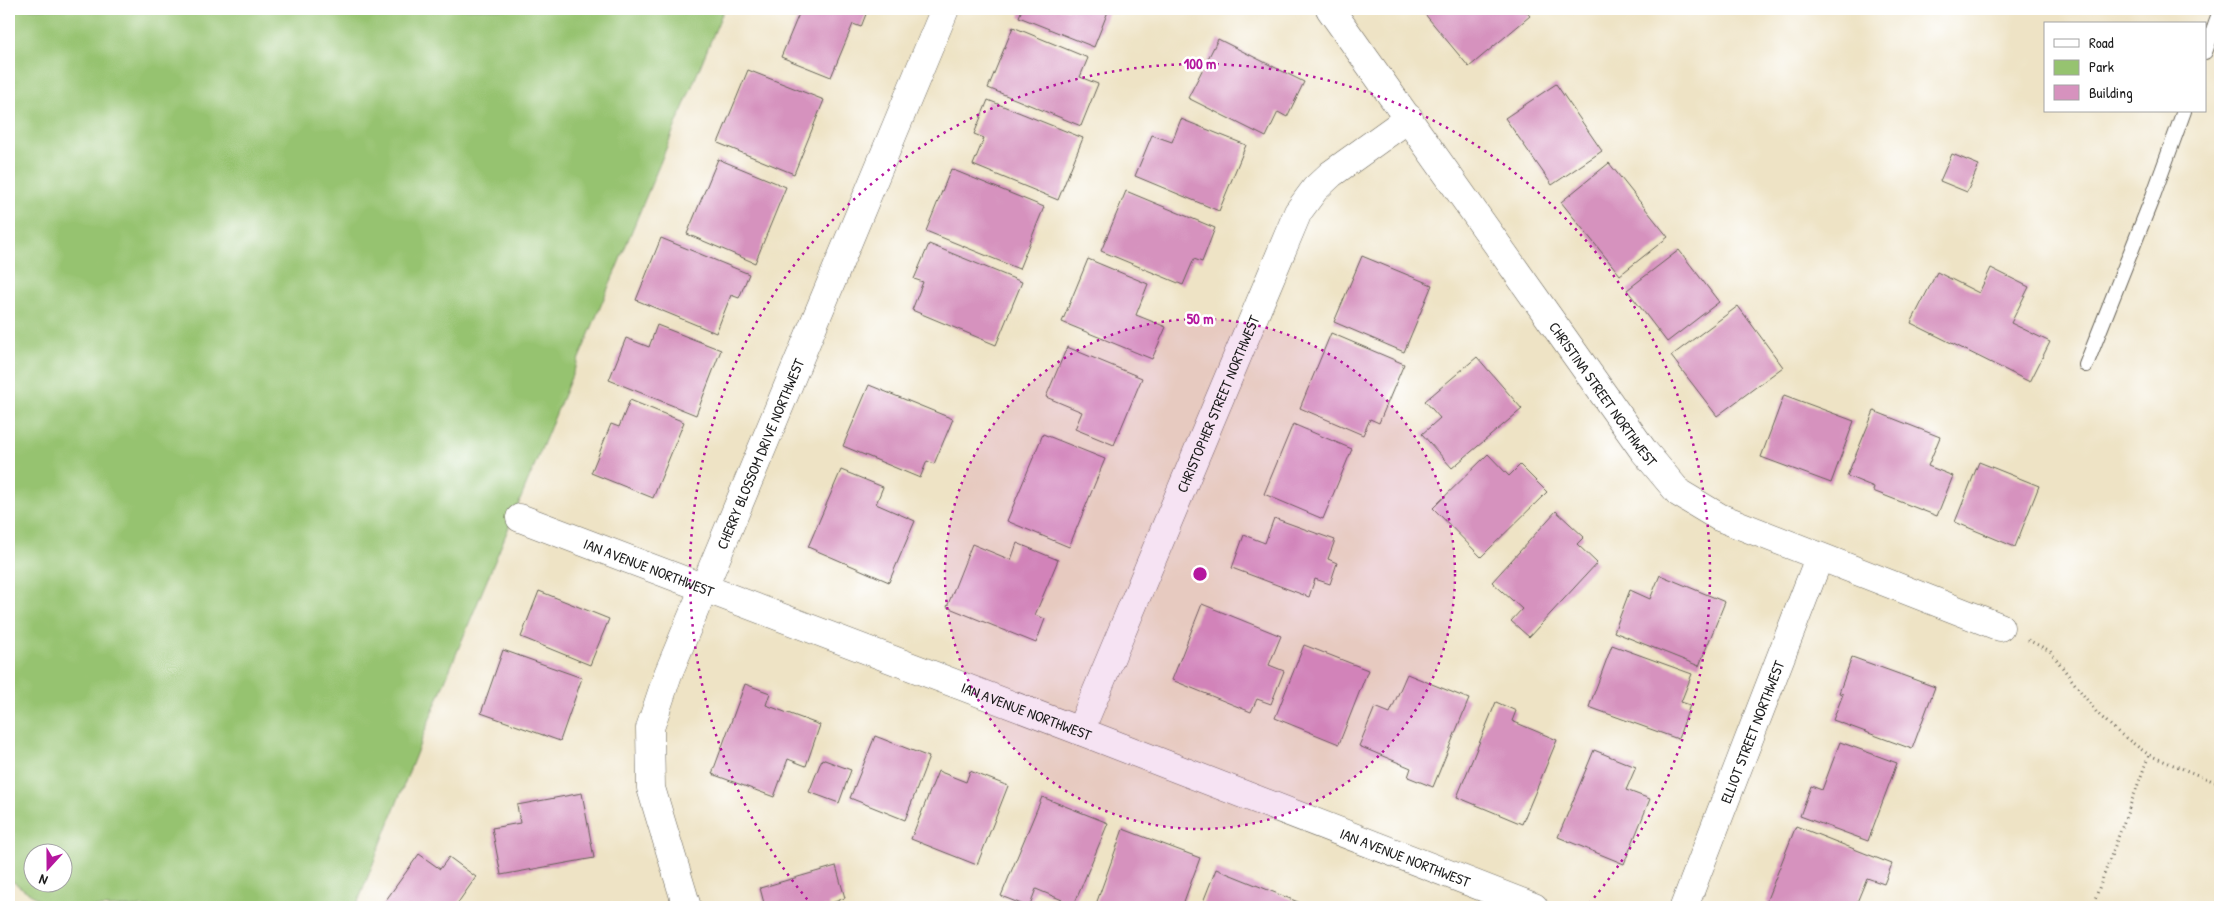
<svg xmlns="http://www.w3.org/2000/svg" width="2229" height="916" viewBox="0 0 2229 916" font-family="'Patrick Hand',sans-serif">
<rect width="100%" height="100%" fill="#fff"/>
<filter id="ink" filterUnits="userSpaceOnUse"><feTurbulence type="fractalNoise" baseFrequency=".02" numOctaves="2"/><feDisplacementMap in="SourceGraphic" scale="10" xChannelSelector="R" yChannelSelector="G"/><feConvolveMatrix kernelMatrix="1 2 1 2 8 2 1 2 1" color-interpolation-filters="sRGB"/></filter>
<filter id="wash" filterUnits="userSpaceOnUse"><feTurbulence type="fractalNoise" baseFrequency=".0096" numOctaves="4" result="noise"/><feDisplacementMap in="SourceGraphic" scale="20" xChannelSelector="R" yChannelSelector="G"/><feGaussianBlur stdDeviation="1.12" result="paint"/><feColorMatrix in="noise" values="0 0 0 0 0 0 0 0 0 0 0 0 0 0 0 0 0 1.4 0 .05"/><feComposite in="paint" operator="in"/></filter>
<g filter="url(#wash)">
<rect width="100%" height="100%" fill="#eee3c5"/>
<path fill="#96c370" stroke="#597046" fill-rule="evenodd" d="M 13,9 L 724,9 L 438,698 L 356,907 L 49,907 L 9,879 L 9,19 ZM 32,854 L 62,854 L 62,884 L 32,884 Z"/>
<g id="blocks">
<path fill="#d692be" d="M 801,9 L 868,9 L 861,27 L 853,24 L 831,77 L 781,57 Z
M 1022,9 L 1109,9 L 1094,47 L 1019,17 Z
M 1429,9 L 1524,9 L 1530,16 L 1469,67 L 1424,13 Z
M 1013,27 L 1088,58 L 1080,77 L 1098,84 L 1081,126 L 988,88 Z
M 1218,39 L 1304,82 L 1287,117 L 1278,112 L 1266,137 L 1188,98 Z
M 748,70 L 824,100 L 794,174 L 718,143 Z
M 1556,84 L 1602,151 L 1552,185 L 1505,118 Z
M 988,100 L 1083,138 L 1058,200 L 973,165 L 984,138 L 974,134 Z
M 1181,119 L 1246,145 L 1219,211 L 1135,176 L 1152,135 L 1172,142 Z
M 1952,154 L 1979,165 L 1967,192 L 1940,181 Z
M 718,159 L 786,187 L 755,263 L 687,234 Z
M 1609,163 L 1668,237 L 1620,275 L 1561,202 Z
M 951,169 L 1044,207 L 1019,269 L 926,231 Z
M 1126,191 L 1215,228 L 1202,262 L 1194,259 L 1183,285 L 1101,251 Z
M 661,238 L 749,274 L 739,298 L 731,295 L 716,333 L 636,300 Z
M 929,244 L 1022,282 L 996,345 L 912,310 L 923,282 L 914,279 Z
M 1679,250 L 1719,302 L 1667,342 L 1627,290 Z
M 1362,256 L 1432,285 L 1404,352 L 1334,322 Z
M 1088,259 L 1148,284 L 1136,315 L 1166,327 L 1152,359 L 1062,322 Z
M 1991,268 L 2029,287 L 2011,323 L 2050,342 L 2030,382 L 1911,323 L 1937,272 L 1979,293 Z
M 1738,306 L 1783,367 L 1717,416 L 1671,356 Z
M 657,325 L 721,350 L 696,415 L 609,380 L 626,338 L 649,347 Z
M 1331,333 L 1404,364 L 1379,423 L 1370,419 L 1363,435 L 1300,408 Z
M 1067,347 L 1142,378 L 1114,445 L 1075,429 L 1082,412 L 1046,397 Z
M 1477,357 L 1522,409 L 1452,468 L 1422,434 L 1440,418 L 1425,401 Z
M 869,385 L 953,419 L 934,464 L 927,461 L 920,478 L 843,446 Z
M 1784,395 L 1854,421 L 1831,483 L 1761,457 Z
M 630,400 L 684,422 L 653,498 L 591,473 L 611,424 L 619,427 Z
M 1874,411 L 1940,437 L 1928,466 L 1953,476 L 1937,516 L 1873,491 L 1874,487 L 1847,476 Z
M 1293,424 L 1352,449 L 1323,519 L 1264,494 Z
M 1043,434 L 1105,459 L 1069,547 L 1007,521 Z
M 1488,454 L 1509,476 L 1520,465 L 1547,492 L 1481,557 L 1433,508 Z
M 1979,462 L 2039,486 L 2015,547 L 1955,522 Z
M 841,470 L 883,487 L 876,504 L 915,521 L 889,582 L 808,547 Z
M 1556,511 L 1584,537 L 1577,544 L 1597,563 L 1529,637 L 1511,621 L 1522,609 L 1492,582 Z
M 1274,518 L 1335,540 L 1328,559 L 1337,563 L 1330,584 L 1315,579 L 1309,597 L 1232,568 L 1244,535 L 1265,543 Z
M 1017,543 L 1058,560 L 1035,615 L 1045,619 L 1036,643 L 947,607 L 972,544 L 1011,560 Z
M 1660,575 L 1725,602 L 1699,666 L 1614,632 L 1630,590 L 1650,599 Z
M 539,591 L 609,619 L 590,665 L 521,637 Z
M 1202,604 L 1281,636 L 1269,665 L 1284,671 L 1271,704 L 1257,699 L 1251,712 L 1172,680 Z
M 1304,645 L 1368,670 L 1339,744 L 1275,718 Z
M 1612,645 L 1692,674 L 1681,702 L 1690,705 L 1678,739 L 1589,707 Z
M 503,650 L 582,678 L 560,741 L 481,713 Z
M 1852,657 L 1935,687 L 1912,749 L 1833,720 L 1843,694 L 1839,693 Z
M 1407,674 L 1469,699 L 1433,787 L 1408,777 L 1411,768 L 1359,746 L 1375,707 L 1390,713 Z
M 745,684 L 770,693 L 766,705 L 820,725 L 806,766 L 788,759 L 774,797 L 712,774 Z
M 1496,702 L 1516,711 L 1512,721 L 1557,740 L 1522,824 L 1457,797 Z
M 875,736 L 929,757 L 905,820 L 850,798 Z
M 1840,742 L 1897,763 L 1868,841 L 1800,816 L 1811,786 L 1822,790 Z
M 1594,750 L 1636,767 L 1626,790 L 1650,799 L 1624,864 L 1558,837 Z
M 822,759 L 851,770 L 839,803 L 809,792 Z
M 938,771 L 966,782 L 970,771 L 1008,786 L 977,865 L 911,839 Z
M 582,793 L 594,858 L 501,875 L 492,828 L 520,823 L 517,805 Z
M 1042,797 L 1108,823 L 1074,905 L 1036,889 L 1029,907 L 1001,896 Z
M 1796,826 L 1892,864 L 1884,884 L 1867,878 L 1855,907 L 1778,907 L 1766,902 Z
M 1123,829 L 1200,858 L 1182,907 L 1095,907 Z
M 419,854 L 440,869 L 449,857 L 476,877 L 455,907 L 381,907 Z
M 836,866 L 845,898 L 829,904 L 830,907 L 765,907 L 760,888 Z
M 1216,869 L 1303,904 L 1302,907 L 1201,907 Z"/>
</g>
</g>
<g filter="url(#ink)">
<use href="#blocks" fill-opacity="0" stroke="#666257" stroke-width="1"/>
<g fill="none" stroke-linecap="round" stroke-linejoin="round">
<g stroke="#666257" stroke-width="16">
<path id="lane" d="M 2205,52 L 2220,11
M 2086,365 L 2153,196 L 2184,111"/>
</g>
<g stroke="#666257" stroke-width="29">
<g id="street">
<path id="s1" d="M 1330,9 L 1643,450 L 1679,493 L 1719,517 L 2000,627"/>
<path id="s2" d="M 520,518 L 1080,731 L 1534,907"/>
<path id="s3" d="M 1080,731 L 1298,212 L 1315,189 L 1331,174 L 1409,118"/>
<path id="s4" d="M 687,907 L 651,788 L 650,728 L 668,674 L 945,9"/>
<path id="s5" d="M 1684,907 L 1819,558"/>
</g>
</g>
<path stroke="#666257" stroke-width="3" stroke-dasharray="1 4" stroke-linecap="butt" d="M 2028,640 L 2050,651 L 2097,713 L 2119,733 L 2149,755 L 2220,784
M 2092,907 L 2149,755"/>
<use href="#lane" stroke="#fff" stroke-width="14"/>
<use href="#street" stroke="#fff" stroke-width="28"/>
</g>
</g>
<circle cx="1200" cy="574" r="255" fill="#b5179e" fill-opacity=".12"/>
<g fill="none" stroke="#b5179e" stroke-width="2.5" stroke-dasharray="2.5 5">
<circle cx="1200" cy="574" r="255"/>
<path d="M812 905A510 510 0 1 1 1588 905"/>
</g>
<g text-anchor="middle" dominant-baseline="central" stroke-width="5" stroke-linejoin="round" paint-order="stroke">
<g font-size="15" fill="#1c1c1c" stroke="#fff">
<text stroke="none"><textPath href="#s1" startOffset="472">CHRISTINA STREET NORTHWEST</textPath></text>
<text stroke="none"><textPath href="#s3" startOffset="355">CHRISTOPHER STREET NORTHWEST</textPath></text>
<text stroke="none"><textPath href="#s4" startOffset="480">CHERRY BLOSSOM DRIVE NORTHWEST</textPath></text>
<text stroke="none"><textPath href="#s2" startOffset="138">IAN AVENUE NORTHWEST</textPath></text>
<text stroke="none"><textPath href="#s2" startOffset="542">IAN AVENUE NORTHWEST</textPath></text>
<text stroke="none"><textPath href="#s5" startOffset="188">ELLIOT STREET NORTHWEST</textPath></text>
<text stroke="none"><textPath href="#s2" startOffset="948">IAN AVENUE NORTHWEST</textPath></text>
</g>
</g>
<circle cx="1200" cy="574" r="8" fill="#b5179e" stroke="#fff" stroke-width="2.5"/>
<g font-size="15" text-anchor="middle" font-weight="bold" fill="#b5179e" stroke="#fff" stroke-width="5" stroke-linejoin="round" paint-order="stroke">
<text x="1200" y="69">100 m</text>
<text x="1200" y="324">50 m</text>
</g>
<rect width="2229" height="916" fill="none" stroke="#fff" stroke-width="30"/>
<rect x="2044" y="22" width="162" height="90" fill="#ffffff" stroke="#a4a4a4"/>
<rect x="2054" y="39" width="25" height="8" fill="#ffffff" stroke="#a4a4a4"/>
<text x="2089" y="48" font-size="15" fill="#1c1c1c">Road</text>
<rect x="2054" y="60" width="25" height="15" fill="#96c370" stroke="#a4a4a4"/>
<text x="2089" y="72" font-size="15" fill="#1c1c1c">Park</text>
<rect x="2054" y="85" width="25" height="15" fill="#d692be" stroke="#a4a4a4"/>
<text x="2089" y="98" font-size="15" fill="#1c1c1c">Building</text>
<g transform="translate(48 868) rotate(201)"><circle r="24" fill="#ffffff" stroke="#a4a4a4"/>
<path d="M0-4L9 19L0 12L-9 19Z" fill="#b5179e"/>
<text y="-8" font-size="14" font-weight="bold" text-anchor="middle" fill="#1c1c1c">N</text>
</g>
</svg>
